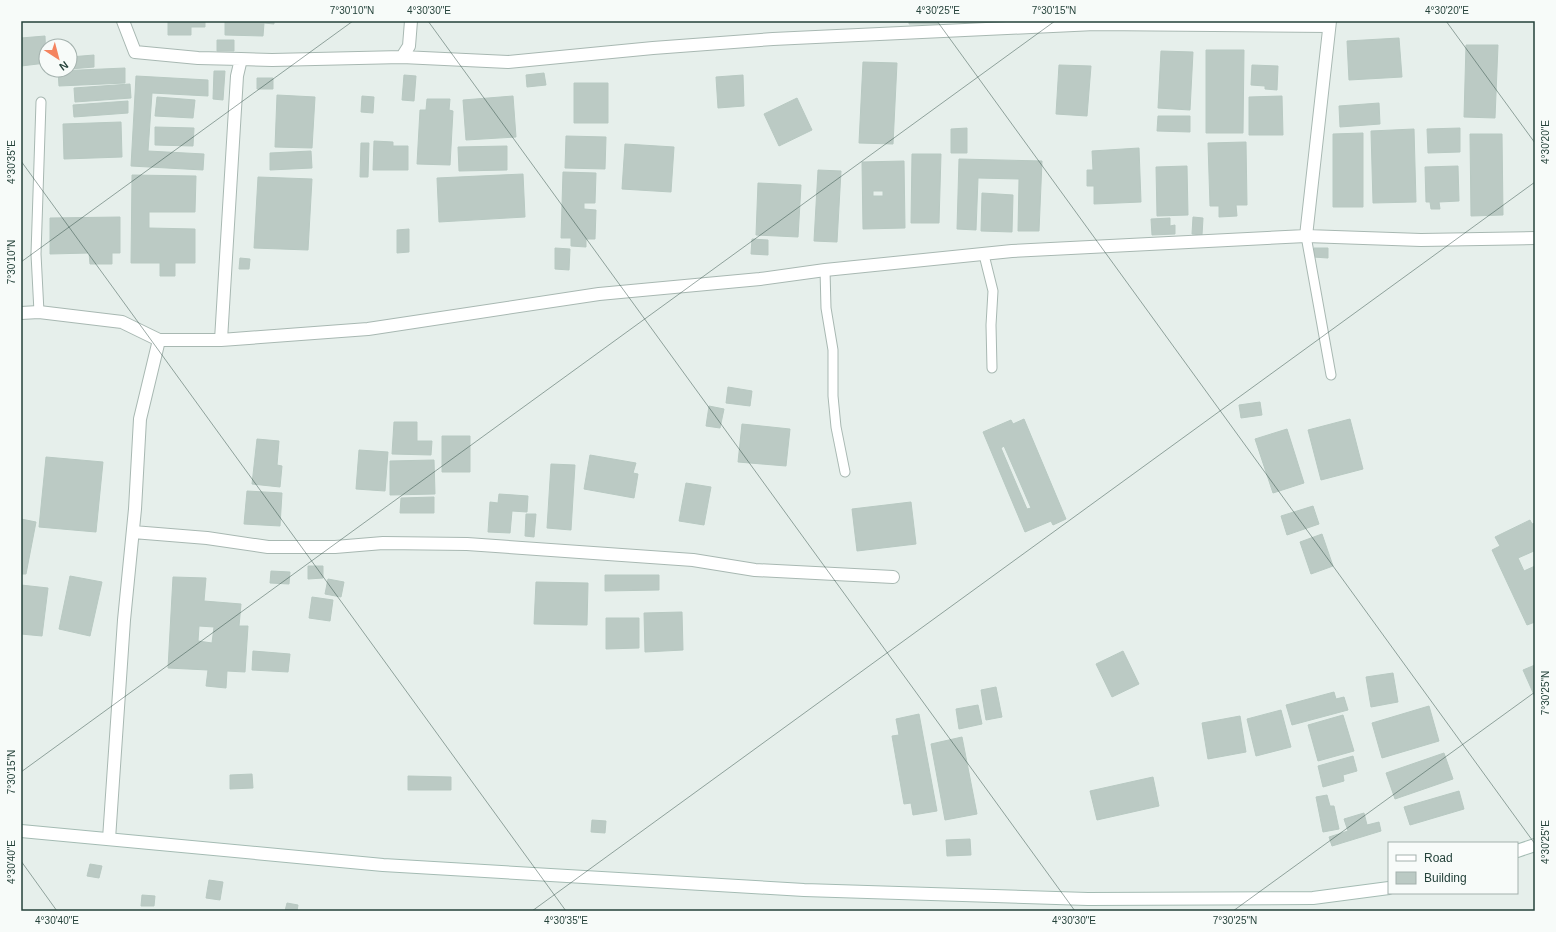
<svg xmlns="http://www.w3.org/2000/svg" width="1556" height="932" viewBox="0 0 1556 932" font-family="Helvetica,sans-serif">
<rect width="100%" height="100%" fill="#e6efeb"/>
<path fill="#bbcac4" stroke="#b8c9c2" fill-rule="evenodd" d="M 168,21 L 205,21 L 205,27 L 191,27 L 191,35 L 168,35 Z
M 225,21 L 274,21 L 274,24 L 264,23 L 263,36 L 225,35 Z
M 909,21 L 938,21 L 938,24 L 909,24 Z
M 45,36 L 46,63 L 21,66 L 21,38 Z
M 1399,38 L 1402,77 L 1349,80 L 1347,41 Z
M 217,40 L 234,40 L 234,51 L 217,51 Z
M 1466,45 L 1498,45 L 1495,118 L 1464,117 Z
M 1206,50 L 1244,50 L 1243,133 L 1206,133 Z
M 1161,51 L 1193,52 L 1190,110 L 1158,108 Z
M 94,55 L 94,67 L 70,69 L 70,57 Z
M 863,62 L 897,63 L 893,144 L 859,143 Z
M 1059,65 L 1091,66 L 1087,116 L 1056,114 Z
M 1252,65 L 1278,66 L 1277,90 L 1265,89 L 1265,86 L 1251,85 Z
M 125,68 L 125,83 L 59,86 L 58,71 Z
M 214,71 L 225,71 L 223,100 L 213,99 Z
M 544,73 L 546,85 L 527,87 L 526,75 Z
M 404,75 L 416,76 L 414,101 L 402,100 Z
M 743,75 L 744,106 L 718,108 L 716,77 Z
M 136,76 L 208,80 L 208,96 L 152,93 L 148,151 L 204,154 L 203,170 L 131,166 Z
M 257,78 L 273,78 L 273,89 L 257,89 Z
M 574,83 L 608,83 L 608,123 L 574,123 Z
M 130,84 L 131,98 L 75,102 L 74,88 Z
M 277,95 L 315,97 L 312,148 L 275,147 Z
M 362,96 L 374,97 L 373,113 L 361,112 Z
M 513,96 L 516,137 L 466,140 L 463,100 Z
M 1282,96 L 1283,135 L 1249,135 L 1249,97 Z
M 157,97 L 195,100 L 193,118 L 155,116 Z
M 797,98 L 812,130 L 779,146 L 764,114 Z
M 427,99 L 450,99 L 449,110 L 453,111 L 450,165 L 417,164 L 420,110 L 426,110 Z
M 128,101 L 128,113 L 74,117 L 73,105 Z
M 1379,103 L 1380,124 L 1340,127 L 1339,106 Z
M 1158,116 L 1190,116 L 1190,132 L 1157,131 Z
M 121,122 L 122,157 L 64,159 L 63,124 Z
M 155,127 L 194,128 L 193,146 L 155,145 Z
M 967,128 L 967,153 L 951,153 L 951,129 Z
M 1460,128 L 1460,152 L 1428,153 L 1427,129 Z
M 1414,129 L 1416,202 L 1373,203 L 1371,131 Z
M 1363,133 L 1363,207 L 1333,207 L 1333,134 Z
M 1470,134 L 1502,134 L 1503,215 L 1471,216 Z
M 566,136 L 606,137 L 605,169 L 565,168 Z
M 374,141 L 393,142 L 393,146 L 408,146 L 408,170 L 373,170 Z
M 1246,142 L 1247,205 L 1236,205 L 1237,216 L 1219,217 L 1219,206 L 1210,206 L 1208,143 Z
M 361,143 L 369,143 L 368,177 L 360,177 Z
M 625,144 L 674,147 L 671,192 L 622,189 Z
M 507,146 L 507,170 L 459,171 L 458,147 Z
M 1139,148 L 1141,202 L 1094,204 L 1094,186 L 1087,186 L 1087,170 L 1093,170 L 1092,151 Z
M 311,151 L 312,168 L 270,170 L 270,153 Z
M 912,154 L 941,154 L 939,223 L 911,223 Z
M 959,159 L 1042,161 L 1039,231 L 1018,231 L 1019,179 L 978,178 L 976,230 L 957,229 Z
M 904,161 L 905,228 L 863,229 L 862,162 ZM 873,191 L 883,191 L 883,196 L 873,196 Z
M 1187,166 L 1188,215 L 1157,216 L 1156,167 Z
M 1458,166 L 1459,201 L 1439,202 L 1440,209 L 1431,209 L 1430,202 L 1426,202 L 1425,167 Z
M 818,170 L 841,171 L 837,242 L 814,241 Z
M 563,172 L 596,173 L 595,203 L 584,203 L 584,209 L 596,210 L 595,239 L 586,239 L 586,247 L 571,246 L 571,238 L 561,238 Z
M 523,174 L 525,217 L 439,222 L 437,178 Z
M 132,175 L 196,176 L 195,212 L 149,212 L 149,228 L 195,229 L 195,263 L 175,263 L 175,276 L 160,276 L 160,263 L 131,263 Z
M 258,177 L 312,179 L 308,250 L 254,248 Z
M 758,183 L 801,185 L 798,237 L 756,235 Z
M 982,193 L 1013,195 L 1012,232 L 981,231 Z
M 120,217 L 120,253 L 112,253 L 112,264 L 90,264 L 89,253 L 50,254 L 50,218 Z
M 1193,217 L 1203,218 L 1202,235 L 1192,234 Z
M 1170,218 L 1170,226 L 1175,225 L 1175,234 L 1152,235 L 1151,219 Z
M 409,229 L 409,252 L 397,253 L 397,230 Z
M 752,239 L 768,240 L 768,255 L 751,254 Z
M 555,248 L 570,249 L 569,270 L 555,269 Z
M 1314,248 L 1328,248 L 1328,258 L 1313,257 Z
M 240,258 L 250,259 L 249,269 L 239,269 Z
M 728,387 L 752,391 L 750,406 L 726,403 Z
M 1260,402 L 1262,415 L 1241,418 L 1239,405 Z
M 709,406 L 724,409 L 720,428 L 706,426 Z
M 1024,419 L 1066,519 L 1053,525 L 1051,521 L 1025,532 L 983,432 L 1011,420 L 1013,424 ZM 1004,446 L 1031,508 L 1027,509 L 1001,448 Z
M 1350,419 L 1363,469 L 1321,480 L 1308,430 Z
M 394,422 L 417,422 L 417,441 L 432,441 L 431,455 L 392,454 Z
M 742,424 L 790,429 L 786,466 L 738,462 Z
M 1287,429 L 1304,483 L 1273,493 L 1255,439 Z
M 442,436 L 470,436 L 470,472 L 442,472 Z
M 257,439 L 279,441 L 277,465 L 282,466 L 280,487 L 252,484 Z
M 359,450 L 388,452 L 385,491 L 356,489 Z
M 590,455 L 636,463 L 633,473 L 638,474 L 634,498 L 584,489 Z
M 46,457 L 103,462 L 96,532 L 39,527 Z
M 434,460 L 435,494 L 390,495 L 390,461 Z
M 551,464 L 575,465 L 571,530 L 547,528 Z
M 686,483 L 711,487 L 704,525 L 679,521 Z
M 247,491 L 282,493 L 280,526 L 244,524 Z
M 499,494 L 528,496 L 527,512 L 512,511 L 510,533 L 488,532 L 490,502 L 498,503 Z
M 434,497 L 434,513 L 400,513 L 401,498 Z
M 911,502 L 916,544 L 857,551 L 852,509 Z
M 1313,506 L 1319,524 L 1287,535 L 1281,516 Z
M 526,514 L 536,514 L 534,537 L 525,536 Z
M 21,519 L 36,522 L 26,574 L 21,574 Z
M 1530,520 L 1532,524 L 1535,523 L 1535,552 L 1534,551 L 1518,558 L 1524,571 L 1535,566 L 1535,622 L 1527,625 L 1492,550 L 1500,546 L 1495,537 Z
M 1322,534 L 1333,566 L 1311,574 L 1300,542 Z
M 308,566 L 323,566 L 323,578 L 308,579 Z
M 271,571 L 290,572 L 289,584 L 270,583 Z
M 605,575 L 659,575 L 659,590 L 605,591 Z
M 70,576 L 102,582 L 90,636 L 59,629 Z
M 173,577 L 206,578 L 204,601 L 241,604 L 239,626 L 248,626 L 245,672 L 227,671 L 226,688 L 206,686 L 208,670 L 168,668 ZM 199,626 L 214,627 L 212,643 L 198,641 Z
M 328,579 L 344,582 L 341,597 L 325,594 Z
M 536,582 L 588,583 L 587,625 L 534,624 Z
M 21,585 L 48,588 L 42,636 L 21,634 Z
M 312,597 L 333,600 L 330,621 L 309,618 Z
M 682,612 L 683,650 L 645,652 L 644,613 Z
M 606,618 L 639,618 L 639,648 L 606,649 Z
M 253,651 L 290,654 L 288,672 L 252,670 Z
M 1123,651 L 1139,684 L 1112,697 L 1096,664 Z
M 1535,665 L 1535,697 L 1523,670 Z
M 1393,673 L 1398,702 L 1371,707 L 1366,677 Z
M 996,687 L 1002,717 L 986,720 L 981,690 Z
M 1334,692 L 1336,699 L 1344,697 L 1348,710 L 1292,725 L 1286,705 Z
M 978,705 L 982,724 L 959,729 L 956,709 Z
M 1429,706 L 1439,741 L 1382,758 L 1372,723 Z
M 1281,710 L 1291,747 L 1256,756 L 1247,719 Z
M 919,714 L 937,811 L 913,815 L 911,803 L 904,804 L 892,736 L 899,735 L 896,719 Z
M 1343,715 L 1354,751 L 1318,761 L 1308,725 Z
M 1240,716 L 1246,752 L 1208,759 L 1202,723 Z
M 962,737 L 977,814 L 945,820 L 931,744 Z
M 1444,753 L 1453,779 L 1395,799 L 1386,773 Z
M 1353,756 L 1357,771 L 1343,775 L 1344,781 L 1323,787 L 1318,766 Z
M 252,774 L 253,788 L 230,789 L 230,775 Z
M 408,776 L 451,777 L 451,790 L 408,790 Z
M 1153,777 L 1159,806 L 1097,820 L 1090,791 Z
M 1459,791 L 1464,809 L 1410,825 L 1404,807 Z
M 1327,795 L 1330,806 L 1334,806 L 1339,829 L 1323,832 L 1316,797 Z
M 1364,813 L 1367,825 L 1379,822 L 1381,831 L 1332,846 L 1329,837 L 1348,831 L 1344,819 Z
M 592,820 L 606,821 L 605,833 L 591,832 Z
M 970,839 L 971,855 L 947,856 L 946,840 Z
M 90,864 L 102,866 L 99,878 L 87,876 Z
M 209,880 L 223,882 L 220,900 L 206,898 Z
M 142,895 L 155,896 L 154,906 L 141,906 Z
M 287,903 L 298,905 L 297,911 L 285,911 Z"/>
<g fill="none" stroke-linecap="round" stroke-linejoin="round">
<g stroke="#a8b8b2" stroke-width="11">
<path id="service" d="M 1306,236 L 1331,375
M 984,255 L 993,291 L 991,325 L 992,368
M 825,270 L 826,308 L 833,350 L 833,396 L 836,427 L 845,472
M 39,312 L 36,254 L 41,102"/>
</g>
<g stroke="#a8b8b2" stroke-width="14">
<path id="minor" d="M 123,21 L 135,52 L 198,58 L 241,59
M 402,57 L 508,62 L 653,48 L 773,39 L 1095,24 L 1329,26
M 1306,236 L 1330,21
M 21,313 L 39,312 L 122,322 L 159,340 L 221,340 L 368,329 L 599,294 L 760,279 L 825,270 L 1012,251 L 1306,236 L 1421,240 L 1535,238
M 221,340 L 237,76 L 241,59 L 272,60 L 402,57 L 409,46 L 411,21
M 133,532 L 207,538 L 268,547 L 335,547 L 383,543 L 467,544 L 693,560 L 755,570 L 893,577
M 109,839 L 124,620 L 135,509 L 140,419 L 159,340"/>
</g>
<g stroke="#a4bbb3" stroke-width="14">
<path id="secondary" d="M 21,831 L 383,865 L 804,890 L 1088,899 L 1313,898 L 1389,888
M 1517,851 L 1535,845"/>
</g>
<use href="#service" stroke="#fff" stroke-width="9"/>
<use href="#minor" stroke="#fff" stroke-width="12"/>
<use href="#secondary" stroke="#fff" stroke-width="12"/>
</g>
<path fill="none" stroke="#24423a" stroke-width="1" stroke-opacity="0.45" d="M 428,21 L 1075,911M 937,21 L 1535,844M 1446,21 L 1535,143M 21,161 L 566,911M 21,262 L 353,21M 21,772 L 1055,21M 21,861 L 57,911M 532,911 L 1535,182M 1233,911 L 1535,692"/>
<rect width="1556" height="932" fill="none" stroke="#f7fbf9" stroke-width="44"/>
<rect x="1388" y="842" width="130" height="52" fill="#f7fbf9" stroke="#a3b1ad"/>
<rect x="1396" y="855" width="20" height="6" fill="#ffffff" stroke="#a3b1ad"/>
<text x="1424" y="862" font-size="12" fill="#24423a">Road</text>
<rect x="1396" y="872" width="20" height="12" fill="#bbcac4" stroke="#a3b1ad"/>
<text x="1424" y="882" font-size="12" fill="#24423a">Building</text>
<g transform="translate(58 58) rotate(144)"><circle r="19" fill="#f7fbf9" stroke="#a3b1ad"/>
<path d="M0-3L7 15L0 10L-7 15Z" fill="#f4845f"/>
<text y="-6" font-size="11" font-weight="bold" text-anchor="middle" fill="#24423a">N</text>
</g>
<rect x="22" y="22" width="1512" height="888" fill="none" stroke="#24423a" stroke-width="1.5"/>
<g font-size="10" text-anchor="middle" fill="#24423a">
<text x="352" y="14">7°30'10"N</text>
<text x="429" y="14">4°30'30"E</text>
<text x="938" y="14">4°30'25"E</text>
<text x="1054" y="14">7°30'15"N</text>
<text x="1447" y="14">4°30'20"E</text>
<text transform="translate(1545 142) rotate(-90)" y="4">4°30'20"E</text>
<text transform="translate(11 162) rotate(-90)" y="4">4°30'35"E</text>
<text transform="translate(11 262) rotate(-90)" y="4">7°30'10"N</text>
<text transform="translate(1545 693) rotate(-90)" y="4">7°30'25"N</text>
<text transform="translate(11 772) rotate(-90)" y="4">7°30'15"N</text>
<text transform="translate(1545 842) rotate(-90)" y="4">4°30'25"E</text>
<text transform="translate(11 862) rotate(-90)" y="4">4°30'40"E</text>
<text x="57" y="924">4°30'40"E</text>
<text x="566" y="924">4°30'35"E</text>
<text x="1074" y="924">4°30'30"E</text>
<text x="1235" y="924">7°30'25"N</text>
</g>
</svg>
